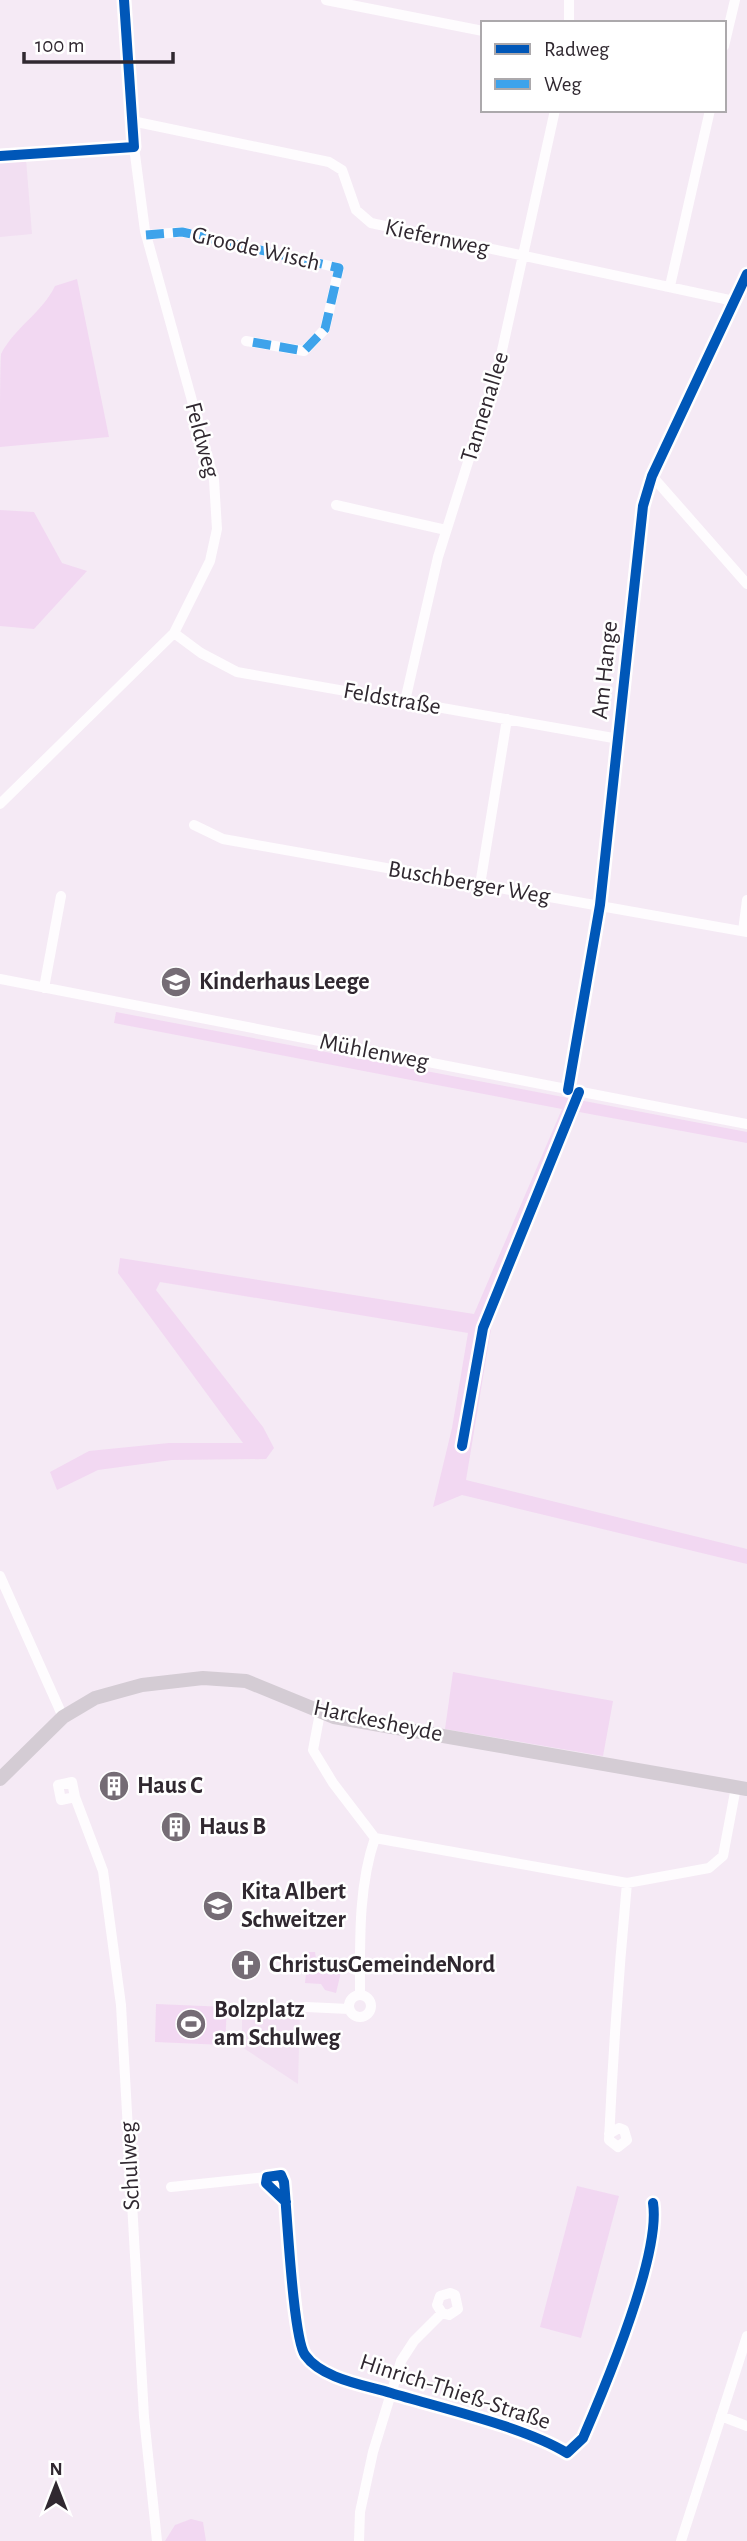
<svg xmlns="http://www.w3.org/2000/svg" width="747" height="2541" viewBox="0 0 747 2541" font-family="'Alegreya Sans',sans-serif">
<rect width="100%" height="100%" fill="#f5eaf5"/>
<path fill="#f2dff2" d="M 26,159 L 32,234 L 0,237 L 0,161 Z
M 242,2009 L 300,2011 L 298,2084 L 242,2047 Z"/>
<path fill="#f2d8f2" d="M 77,279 L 109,437 L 0,447 C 0,430 0,367 1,354 C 15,327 42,313 55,286 Z
M 0,510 L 34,512 L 62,563 L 87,571 L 34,629 L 0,626 Z
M 116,1012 L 747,1132 L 747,1143 L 579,1112 L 492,1323 L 466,1480 L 747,1549 L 747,1564 L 462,1495 L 433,1507 L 452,1428 L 468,1333 L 160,1282 L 156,1290 L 263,1427 L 274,1448 L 266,1459 L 172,1460 L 98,1470 L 57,1490 L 50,1472 L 89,1451 L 169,1443 L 243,1443 L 118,1273 L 120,1258 L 474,1314 L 562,1109 L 114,1023 Z
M 453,1672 L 613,1701 L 603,1756 L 445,1729 Z
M 308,1952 L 315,1952 L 317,1965 L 342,1968 L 336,1993 L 325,1990 L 321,1984 L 305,1983 Z
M 156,2004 L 227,2007 L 225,2045 L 155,2042 Z
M 577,2186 L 619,2196 L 581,2338 L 540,2327 Z
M 191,2519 L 203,2522 L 206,2541 L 165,2541 L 175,2525 Z"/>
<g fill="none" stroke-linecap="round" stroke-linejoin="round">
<path stroke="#fefcfe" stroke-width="10" d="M 326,0 L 483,31
M 569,0 L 569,23
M 724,46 L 735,0
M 132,121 L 329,162 L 342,170 L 356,210 L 371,223 L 734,301
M 146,235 L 182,232 L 339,268 L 325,329 L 304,351 L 246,341
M 670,286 L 710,110
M 652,476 L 747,584
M 336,505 L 446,530
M 174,633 L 201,653 L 237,672 L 619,739
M 405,701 L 438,557 L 499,364 L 555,110
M 0,804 L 174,633 L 210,561 L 217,529 L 214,480 L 145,231 L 134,147 L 124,0
M 194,825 L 223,839 L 747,932
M 480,885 L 507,719
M 743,931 L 747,900
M 0,979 L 747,1124
M 44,988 L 61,896
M 568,1090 L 600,905 L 643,506 L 652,476 L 747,274
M 0,1576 L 63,1717
M 320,1713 L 313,1750 L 333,1783 L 375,1838 L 627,1883 L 709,1868 L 723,1856 L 736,1787
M 72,1782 L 75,1797 L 61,1800 L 58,1785 Z
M 75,1797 L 103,1871 L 121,2005 L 144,2417 L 157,2541
M349 2006a11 11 0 1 1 22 0a11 11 0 1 1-22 0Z
M 360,1995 C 360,1943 358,1887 375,1838
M 306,2007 L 349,2009
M 609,2134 L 619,2128 L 624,2130 L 627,2140 L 618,2147 L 609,2140 C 613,2054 619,1968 627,1883
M 171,2187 L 267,2177
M 286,2202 L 266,2183 L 267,2177 L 281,2175 L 284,2182 C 287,2211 293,2338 305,2355 C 322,2379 365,2385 391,2393 C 441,2408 525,2427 567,2453 L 583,2438 C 605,2387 661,2254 653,2203
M 721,2416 L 747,2426
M 359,2541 L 360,2512 L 373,2452 L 401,2361 L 414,2341 L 442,2313 L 449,2315 L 458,2309 L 455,2295 L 450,2293 L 440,2296 L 437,2305 L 442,2313
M 681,2541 L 747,2336"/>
<path stroke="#d4ccd4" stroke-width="14" d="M 0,1779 L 63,1717 L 95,1698 L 142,1685 L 203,1678 L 246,1681 L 334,1717 L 747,1789"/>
<path stroke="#3ea3eb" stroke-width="9" stroke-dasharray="18 9" stroke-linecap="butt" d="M 146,235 L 182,232 L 339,268 L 325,329 L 304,351 L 246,341"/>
<g stroke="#fff" stroke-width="15">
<path id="cycleway" d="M 0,156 L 134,147 L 124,0
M 568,1090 L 600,905 L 643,506 L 652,476 L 747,274
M 462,1446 L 483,1328 L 579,1092
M 286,2202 L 266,2183 L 267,2177 L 281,2175 L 284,2182 C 287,2211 293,2338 305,2355 C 322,2379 365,2385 391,2393 C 441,2408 525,2427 567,2453 L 583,2438 C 605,2387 661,2254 653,2203"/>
</g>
<use href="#cycleway" stroke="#0057b8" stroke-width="10"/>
</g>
<defs>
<g id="school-disc" transform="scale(1.575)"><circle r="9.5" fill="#756c75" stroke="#fff"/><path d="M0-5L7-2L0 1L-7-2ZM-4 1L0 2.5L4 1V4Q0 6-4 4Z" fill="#fff"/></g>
<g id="building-disc" transform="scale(1.575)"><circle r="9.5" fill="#756c75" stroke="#fff"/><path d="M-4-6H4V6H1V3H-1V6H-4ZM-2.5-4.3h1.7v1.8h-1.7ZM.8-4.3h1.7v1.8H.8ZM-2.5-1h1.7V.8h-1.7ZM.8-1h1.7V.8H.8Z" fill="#fff"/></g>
<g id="church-disc" transform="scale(1.575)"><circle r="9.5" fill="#756c75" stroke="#fff"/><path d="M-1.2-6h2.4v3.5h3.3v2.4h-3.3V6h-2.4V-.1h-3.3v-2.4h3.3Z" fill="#fff"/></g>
<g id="stadium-disc" transform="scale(1.575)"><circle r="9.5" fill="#756c75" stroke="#fff"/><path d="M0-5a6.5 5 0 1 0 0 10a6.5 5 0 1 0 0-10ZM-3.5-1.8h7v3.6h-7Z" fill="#fff"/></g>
</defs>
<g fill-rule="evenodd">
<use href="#school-disc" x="176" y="982"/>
<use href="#building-disc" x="114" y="1786"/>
<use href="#building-disc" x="176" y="1827"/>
<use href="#school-disc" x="218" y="1906"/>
<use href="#church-disc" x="246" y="1965"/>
<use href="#stadium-disc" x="191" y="2024"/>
</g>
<g text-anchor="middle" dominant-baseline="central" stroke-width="5" stroke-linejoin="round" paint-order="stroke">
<g font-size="24" fill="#302830" stroke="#fff">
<text transform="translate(437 238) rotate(12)">Kiefernweg</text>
<text transform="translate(256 249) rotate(13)">Groode Wisch</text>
<text transform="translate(485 407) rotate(-73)">Tannenallee</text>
<text transform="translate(202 440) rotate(75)">Feldweg</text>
<text transform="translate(605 670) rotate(-84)">Am Hange</text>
<text transform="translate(392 699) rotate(10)">Feldstraße</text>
<text transform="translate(469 883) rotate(10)">Buschberger Weg</text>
<text transform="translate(374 1052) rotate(11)">Mühlenweg</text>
<text transform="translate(378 1721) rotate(12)">Harckesheyde</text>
<text transform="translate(130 2166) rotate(-93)">Schulweg</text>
<text transform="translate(455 2392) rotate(18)">Hinrich-Thieß-Straße</text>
</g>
<g font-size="24" font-weight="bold" fill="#302830" stroke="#fff" text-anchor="start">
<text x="199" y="982">Kinderhaus Leege</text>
<text x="137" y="1786">Haus C</text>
<text x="199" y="1827">Haus B</text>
<text x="241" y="1892">Kita Albert<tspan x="241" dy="28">Schweitzer</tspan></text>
<text x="269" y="1965">ChristusGemeindeNord</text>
<text x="214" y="2010">Bolzplatz<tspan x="214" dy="28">am Schulweg</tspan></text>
</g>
</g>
<rect x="481" y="21" width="245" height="91" fill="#ffffff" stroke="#aca9ac" stroke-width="2"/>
<rect x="495" y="44" width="35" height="10" fill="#0057b8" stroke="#aca9ac" stroke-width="2"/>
<text x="544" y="56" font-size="21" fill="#302830">Radweg</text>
<rect x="495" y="79" width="35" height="10" fill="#3ea3eb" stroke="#aca9ac" stroke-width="2"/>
<text x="544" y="91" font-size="21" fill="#302830">Weg</text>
<g transform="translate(56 2485)" stroke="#ffffff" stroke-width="5" paint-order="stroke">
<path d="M0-5L12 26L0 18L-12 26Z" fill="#302830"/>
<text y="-10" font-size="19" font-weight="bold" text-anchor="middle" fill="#302830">N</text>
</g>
<path d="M24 52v10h149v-10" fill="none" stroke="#302830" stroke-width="3.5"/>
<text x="35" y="52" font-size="21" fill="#302830" stroke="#ffffff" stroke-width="5" paint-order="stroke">100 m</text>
</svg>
